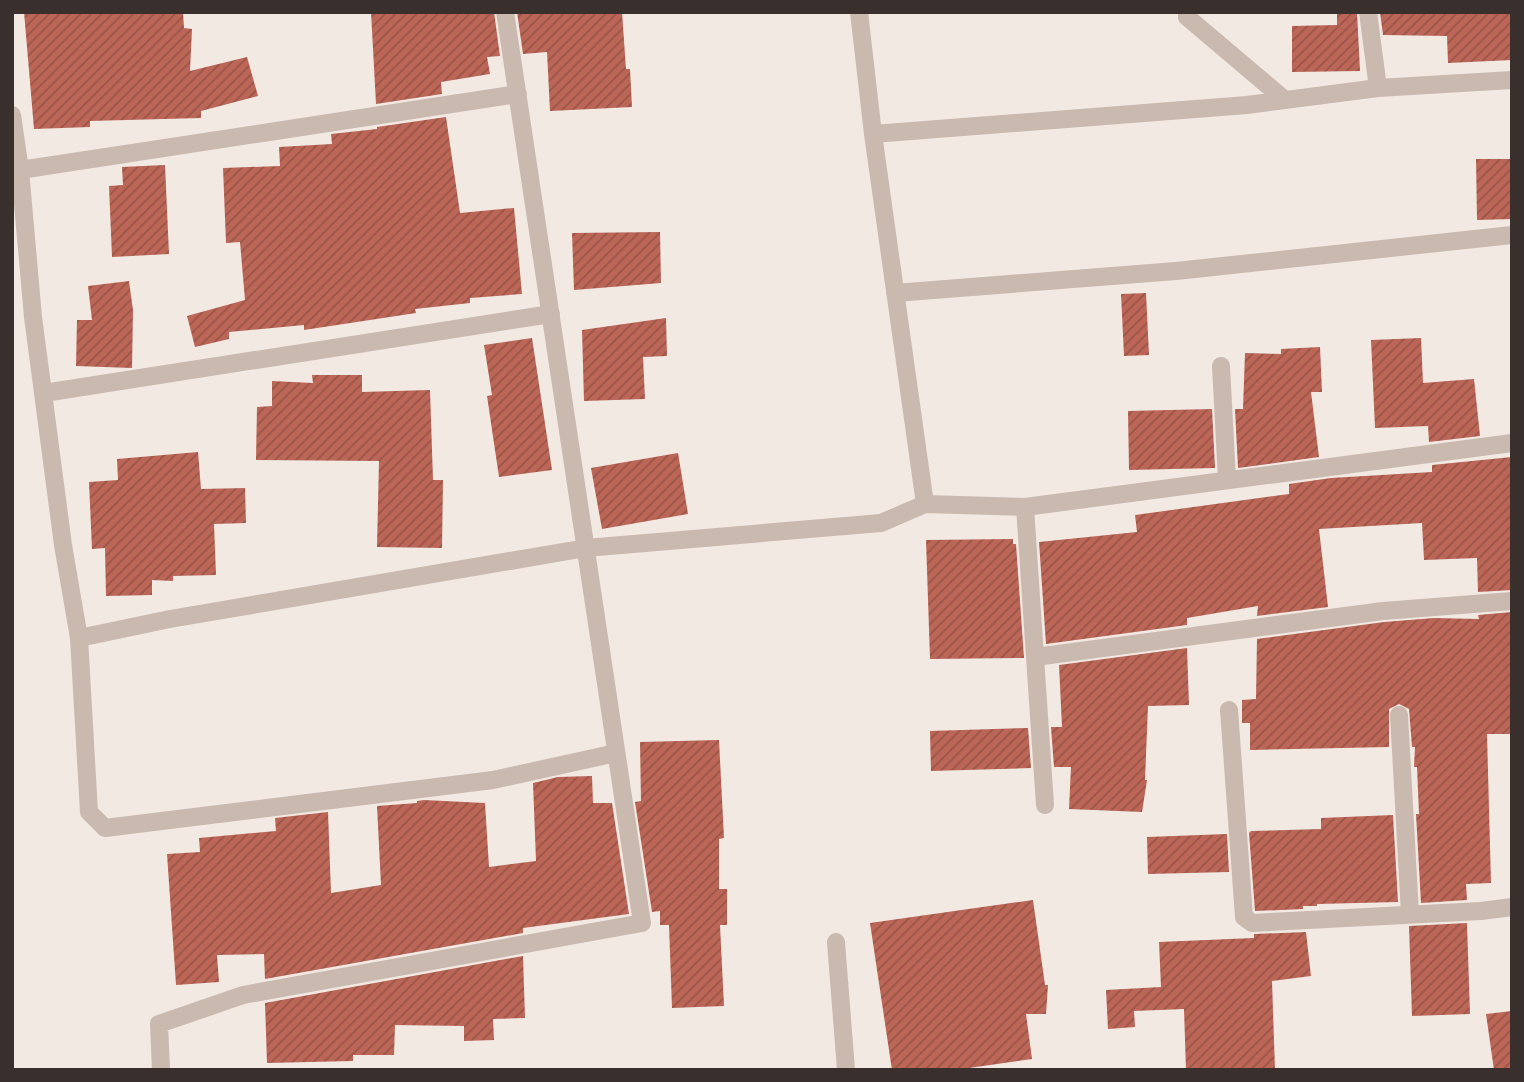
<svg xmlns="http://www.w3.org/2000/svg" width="1524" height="1082" viewBox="0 0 1524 1082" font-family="'Roboto Condensed',sans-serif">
<defs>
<pattern id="building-hatch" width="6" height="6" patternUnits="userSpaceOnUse" patternTransform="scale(1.75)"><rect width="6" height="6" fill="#bc6657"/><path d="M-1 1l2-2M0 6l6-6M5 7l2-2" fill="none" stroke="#9a5448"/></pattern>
</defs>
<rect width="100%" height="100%" fill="#f2e9e3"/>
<path fill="url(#building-hatch)" d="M 24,12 L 183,12 L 184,28 L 192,29 L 190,71 L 247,57 L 258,96 L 201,111 L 201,118 L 90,121 L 90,127 L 34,129 Z
M 371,12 L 494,12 L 500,56 L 487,57 L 490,74 L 441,82 L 442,94 L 376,104 Z
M 517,12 L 622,12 L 626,69 L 630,69 L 632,107 L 550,111 L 547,52 L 523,54 Z
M 1337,12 L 1357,12 L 1360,71 L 1292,72 L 1292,26 L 1337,25 Z
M 1380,12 L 1512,12 L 1512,60 L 1448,63 L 1447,36 L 1383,35 Z
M 446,117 L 460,213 L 514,208 L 522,294 L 470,298 L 470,303 L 415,309 L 416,313 L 304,330 L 304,325 L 229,332 L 229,339 L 195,347 L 187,316 L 245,300 L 240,242 L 226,243 L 223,168 L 280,166 L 279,147 L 332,144 L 331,134 L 377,129 L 377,127 Z
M 1476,159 L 1512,159 L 1512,219 L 1477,220 Z
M 165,165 L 169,254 L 112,257 L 109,186 L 123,185 L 122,167 Z
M 660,232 L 661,283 L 574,290 L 572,233 Z
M 129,281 L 133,310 L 132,368 L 76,366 L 77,320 L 92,320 L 88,286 Z
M 1146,293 L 1149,355 L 1124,356 L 1121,294 Z
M 666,318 L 667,356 L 643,357 L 645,399 L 584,401 L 582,330 Z
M 532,338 L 552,470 L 499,477 L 487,396 L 492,395 L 484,345 Z
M 1421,338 L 1423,383 L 1474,379 L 1480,436 L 1429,442 L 1428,426 L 1375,428 L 1371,340 Z
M 1320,347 L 1322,392 L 1311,392 L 1319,457 L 1238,468 L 1235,409 L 1243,409 L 1245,353 L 1281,354 L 1281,349 Z
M 312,375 L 362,375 L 362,392 L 430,390 L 433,480 L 443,480 L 442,548 L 377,547 L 379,461 L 256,460 L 257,407 L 272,406 L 272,381 L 313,383 Z
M 1212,409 L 1215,468 L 1129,470 L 1128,411 Z
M 198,452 L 201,489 L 245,488 L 246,523 L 214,524 L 216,575 L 173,576 L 173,581 L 152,580 L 152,595 L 106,596 L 105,548 L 92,549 L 89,482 L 118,480 L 117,459 Z
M 678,453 L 688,514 L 602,529 L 591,468 Z
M 1512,457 L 1512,590 L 1478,592 L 1477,558 L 1424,560 L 1422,523 L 1319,529 L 1328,607 L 1257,616 L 1258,606 L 1187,618 L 1187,625 L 1046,644 L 1039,542 L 1137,532 L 1135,515 L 1289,494 L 1289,484 L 1331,478 L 1432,472 L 1432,465 Z
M 1013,539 L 1013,544 L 1016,544 L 1024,658 L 930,659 L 926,540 Z
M 1512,612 L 1512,734 L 1487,734 L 1491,883 L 1466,884 L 1467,900 L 1421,903 L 1416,814 L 1419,814 L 1417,767 L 1414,767 L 1415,747 L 1412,747 L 1409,709 L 1399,704 L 1389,709 L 1389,747 L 1250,750 L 1250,723 L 1242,723 L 1242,700 L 1256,699 L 1257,639 L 1384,622 L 1434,618 L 1479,619 L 1478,615 Z
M 1187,648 L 1189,705 L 1148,706 L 1145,780 L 1147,780 L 1142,812 L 1069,809 L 1071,767 L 1054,767 L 1051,727 L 1062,727 L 1059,665 Z
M 1028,728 L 1031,768 L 931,771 L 930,731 Z
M 719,740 L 724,838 L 719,839 L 719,889 L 727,889 L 727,925 L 720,925 L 724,1006 L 672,1008 L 669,925 L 660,925 L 660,911 L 652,912 L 635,802 L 641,801 L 640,742 Z
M 592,776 L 593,803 L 612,803 L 629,914 L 523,928 L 523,933 L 265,979 L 264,954 L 217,955 L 219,982 L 176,985 L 167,854 L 200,852 L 199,838 L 276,831 L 275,818 L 328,812 L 331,893 L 381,885 L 377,806 L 417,803 L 417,801 L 424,800 L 485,803 L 489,867 L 536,861 L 533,783 L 558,777 Z
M 1393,815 L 1398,902 L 1317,904 L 1317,906 L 1303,906 L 1303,909 L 1255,911 L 1249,833 L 1251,831 L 1321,829 L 1321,818 Z
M 1227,834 L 1229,872 L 1148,874 L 1147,837 Z
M 1033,900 L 1045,985 L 1048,985 L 1046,1014 L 1026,1014 L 1032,1059 L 955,1070 L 892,1070 L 870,923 Z
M 1467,923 L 1470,1014 L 1412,1016 L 1409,926 Z
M 1306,932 L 1311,976 L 1272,981 L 1275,1070 L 1186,1070 L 1184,1009 L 1134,1011 L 1135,1027 L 1108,1029 L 1106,990 L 1161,987 L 1159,942 L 1254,938 L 1254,934 Z
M 523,956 L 525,1018 L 493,1019 L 494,1040 L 464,1041 L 464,1026 L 395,1025 L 394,1055 L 353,1055 L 353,1061 L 267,1063 L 265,1003 Z
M 1512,1011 L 1512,1070 L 1494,1070 L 1486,1014 Z"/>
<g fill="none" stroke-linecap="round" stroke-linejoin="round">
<path stroke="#cab9af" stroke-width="18" d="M 859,12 L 873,134 L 925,504
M 1187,12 L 1187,17 L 1285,100
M 1368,12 L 1378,88
M 12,115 L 20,170 L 33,317 L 63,545 L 79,638 L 89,812 L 105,828 L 493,780 L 616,753
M 873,134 L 1247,105 L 1378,88 L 1512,80
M 20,170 L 518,94
M 895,293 L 1176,271 L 1512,235
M 1221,366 L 1227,480
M 44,393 L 551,314
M 1025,507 L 1035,657
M 79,638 L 170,619 L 586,548 L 881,523 L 925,504 L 1025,507 L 1512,443
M 1229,710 L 1244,917 L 1252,923 L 1481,911 L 1512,907
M 1399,715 L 1410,914
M 1045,805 L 1035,657 L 1383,611 L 1512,601
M 836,942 L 846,1070
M 161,1070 L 159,1024 L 243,995 L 642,923 L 505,12"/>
</g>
<rect width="1524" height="1082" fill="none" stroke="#392f2c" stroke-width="28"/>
</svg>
